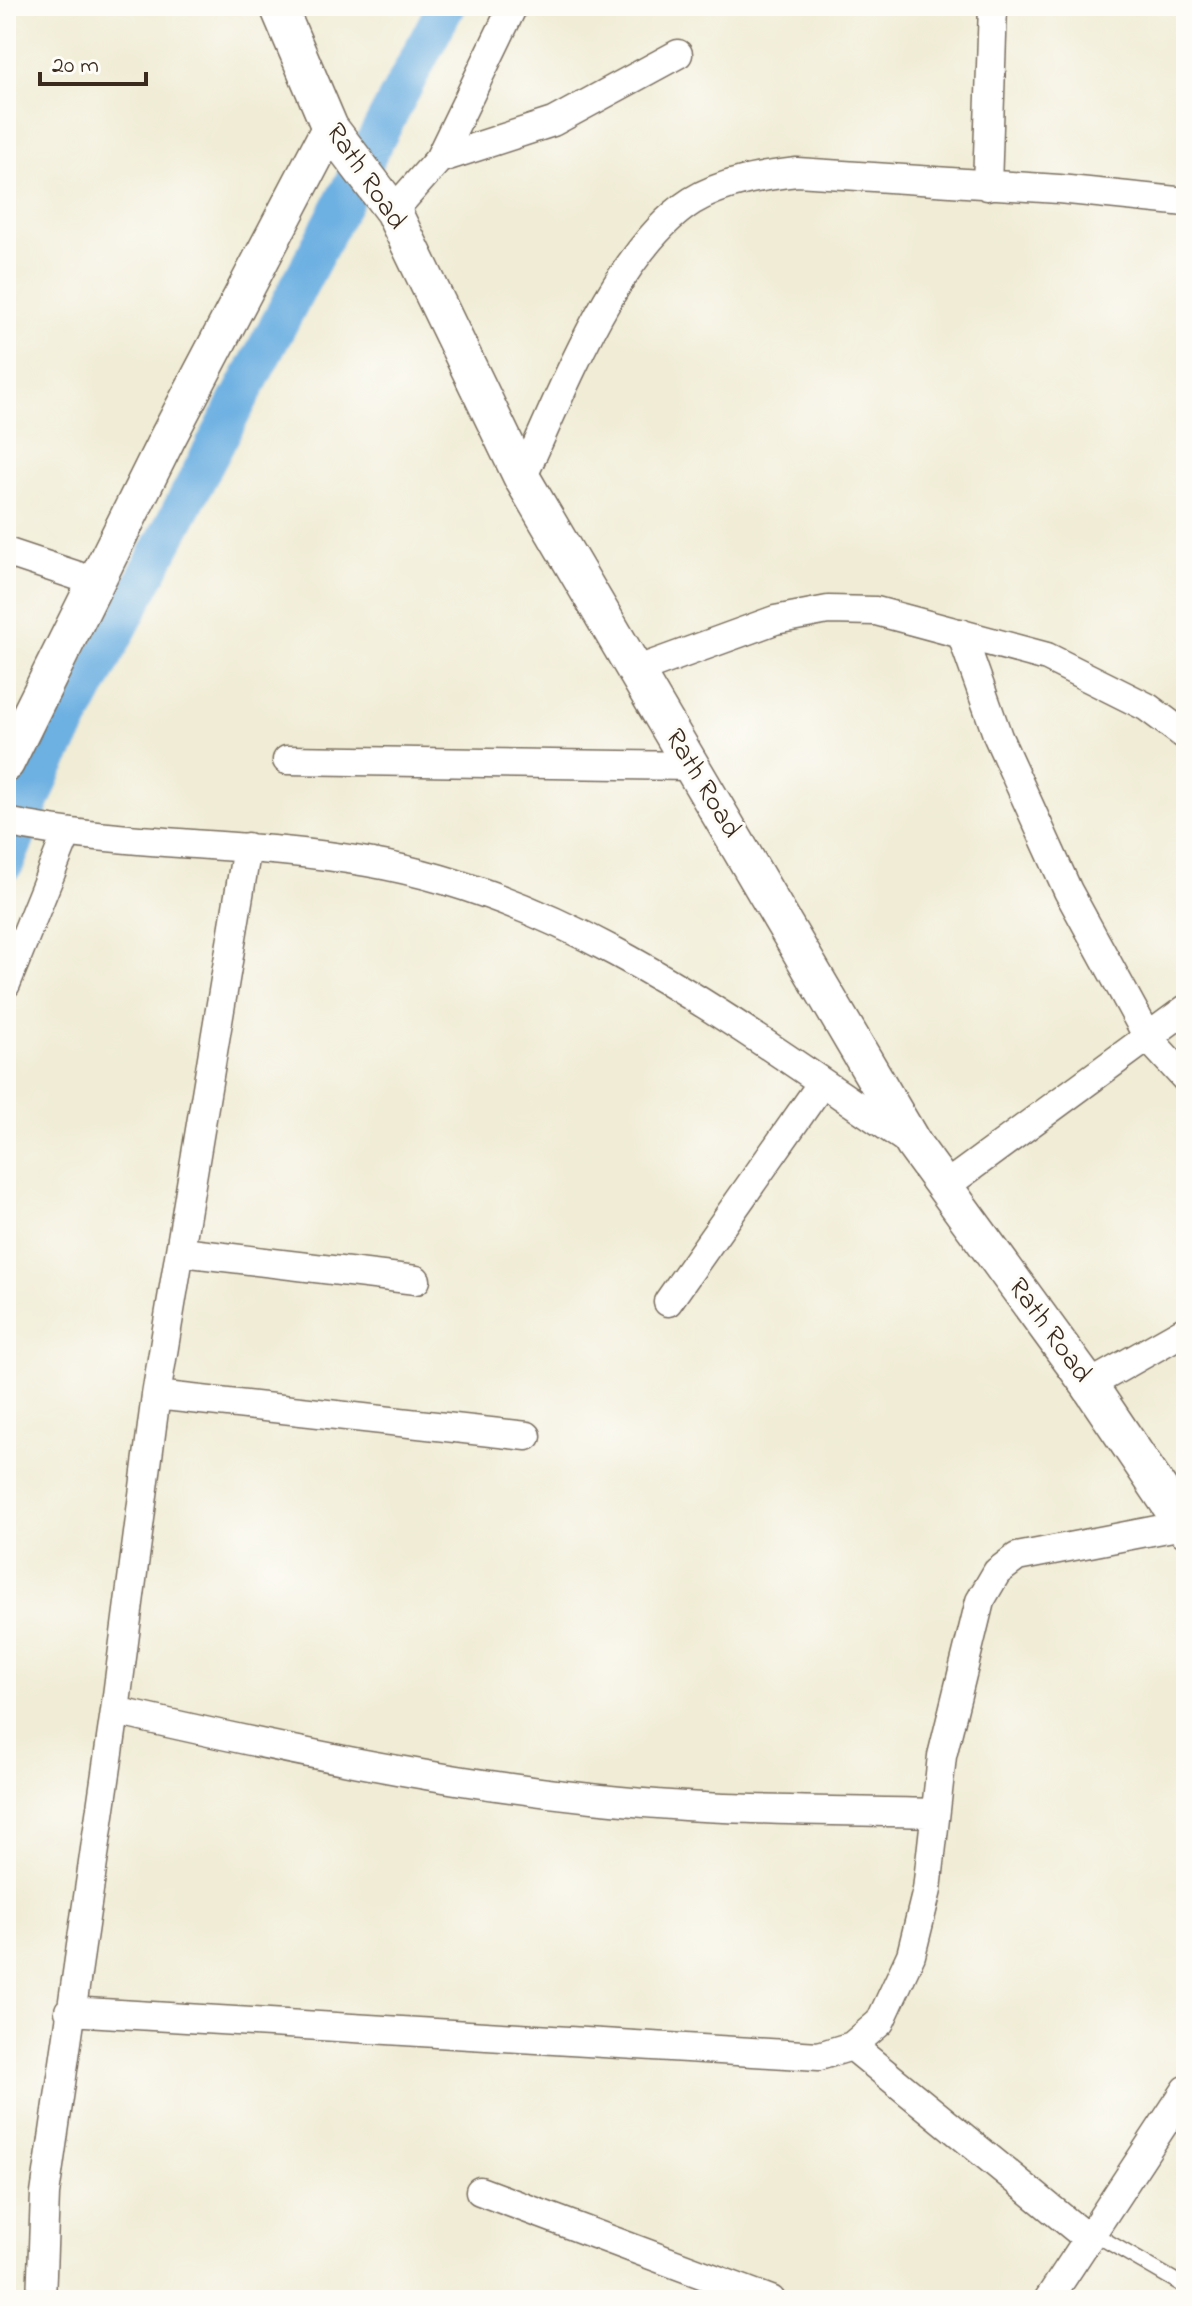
<svg xmlns="http://www.w3.org/2000/svg" width="1192" height="2306" viewBox="0 0 1192 2306" font-family="'Indie Flower',sans-serif">
<rect width="100%" height="100%" fill="#fdfcf7"/>
<filter id="ink" filterUnits="userSpaceOnUse"><feTurbulence type="fractalNoise" baseFrequency=".0125" numOctaves="2"/><feDisplacementMap in="SourceGraphic" scale="16" xChannelSelector="R" yChannelSelector="G"/><feConvolveMatrix kernelMatrix="1 2 1 2 8 2 1 2 1" color-interpolation-filters="sRGB"/></filter>
<filter id="wash" filterUnits="userSpaceOnUse"><feTurbulence type="fractalNoise" baseFrequency=".006" numOctaves="4" result="noise"/><feDisplacementMap in="SourceGraphic" scale="32" xChannelSelector="R" yChannelSelector="G"/><feGaussianBlur stdDeviation="1.8" result="paint"/><feColorMatrix in="noise" values="0 0 0 0 0 0 0 0 0 0 0 0 0 0 0 0 0 1.4 0 .05"/><feComposite in="paint" operator="in"/></filter>
<g filter="url(#wash)">
<rect width="100%" height="100%" fill="#f0ecd5"/>
<g fill="none" stroke-linecap="round" stroke-linejoin="round">
<path stroke="#6db0e2" stroke-width="38" d="M 6,862 L 43,772 L 446,6"/>
</g>
</g>
<g filter="url(#ink)">
<g fill="none" stroke-linecap="round" stroke-linejoin="round">
<g stroke="#7a6e5e" stroke-width="17">
<path id="service" d="M 1091,2232 L 1186,2287"/>
</g>
<g stroke="#7a6e5e" stroke-width="31">
<path id="minor" d="M 439,159 L 553,122 L 678,54
M 987,186 L 993,6
M 393,211 L 439,159 L 513,6
M 522,478 C 561,396 614,251 692,201 C 723,182 762,176 797,172 L 1059,189 L 1186,202
M 6,552 L 96,582
M 961,633 L 998,737 L 1068,891 L 1149,1039 L 1186,1079
M 635,671 L 775,620 L 828,610 L 876,611 L 1047,657 L 1147,707 L 1186,736
M 287,760 L 691,766
M 6,822 C 124,847 247,841 367,862 C 573,897 740,1028 910,1142
M 6,984 L 67,833
M 944,1187 L 1186,1009
M 182,1252 L 416,1280
M 668,1302 L 822,1083
M 1089,1385 L 1186,1330
M 156,1395 L 527,1436
M 115,1711 C 303,1754 492,1794 685,1806 C 768,1811 851,1811 934,1813
M 69,2011 L 819,2056 L 852,2046 L 880,2022 L 911,1955 L 927,1890 L 942,1756 L 980,1601 L 997,1572 L 1017,1557 L 1183,1525
M 852,2046 L 1087,2238
M 480,2191 L 771,2300
M 41,2300 L 45,2194 L 115,1711 L 156,1395 L 247,847
M 1048,2300 L 1186,2090"/>
</g>
<g stroke="#7a6e5e" stroke-width="39">
<path id="tertiary" d="M 278,6 L 330,128 L 393,211 L 522,478 L 914,1145 L 1089,1385 L 1186,1529
M 6,763 L 167,439 L 330,128"/>
</g>
<use href="#service" stroke="#fff" stroke-width="14"/>
<use href="#minor" stroke="#fff" stroke-width="28"/>
<use href="#tertiary" stroke="#fff" stroke-width="36"/>
</g>
</g>
<g text-anchor="middle" dominant-baseline="central" stroke-width="6" stroke-linejoin="round" paint-order="stroke">
<g font-size="28" fill="#3b2a1e" stroke="#fdfcf7">
<text transform="translate(365 177) rotate(56)">Rath Road</text>
<text transform="translate(702 784) rotate(59)">Rath Road</text>
<text transform="translate(1049 1331) rotate(54)">Rath Road</text>
</g>
</g>
<rect width="1192" height="2306" fill="none" stroke="#fdfcf7" stroke-width="32"/>
<path d="M40 72v12h106v-12" fill="none" stroke="#3b2a1e" stroke-width="4"/>
<text x="52" y="72" font-size="24" fill="#3b2a1e" stroke="#fdfcf7" stroke-width="6" paint-order="stroke">20 m</text>
</svg>
